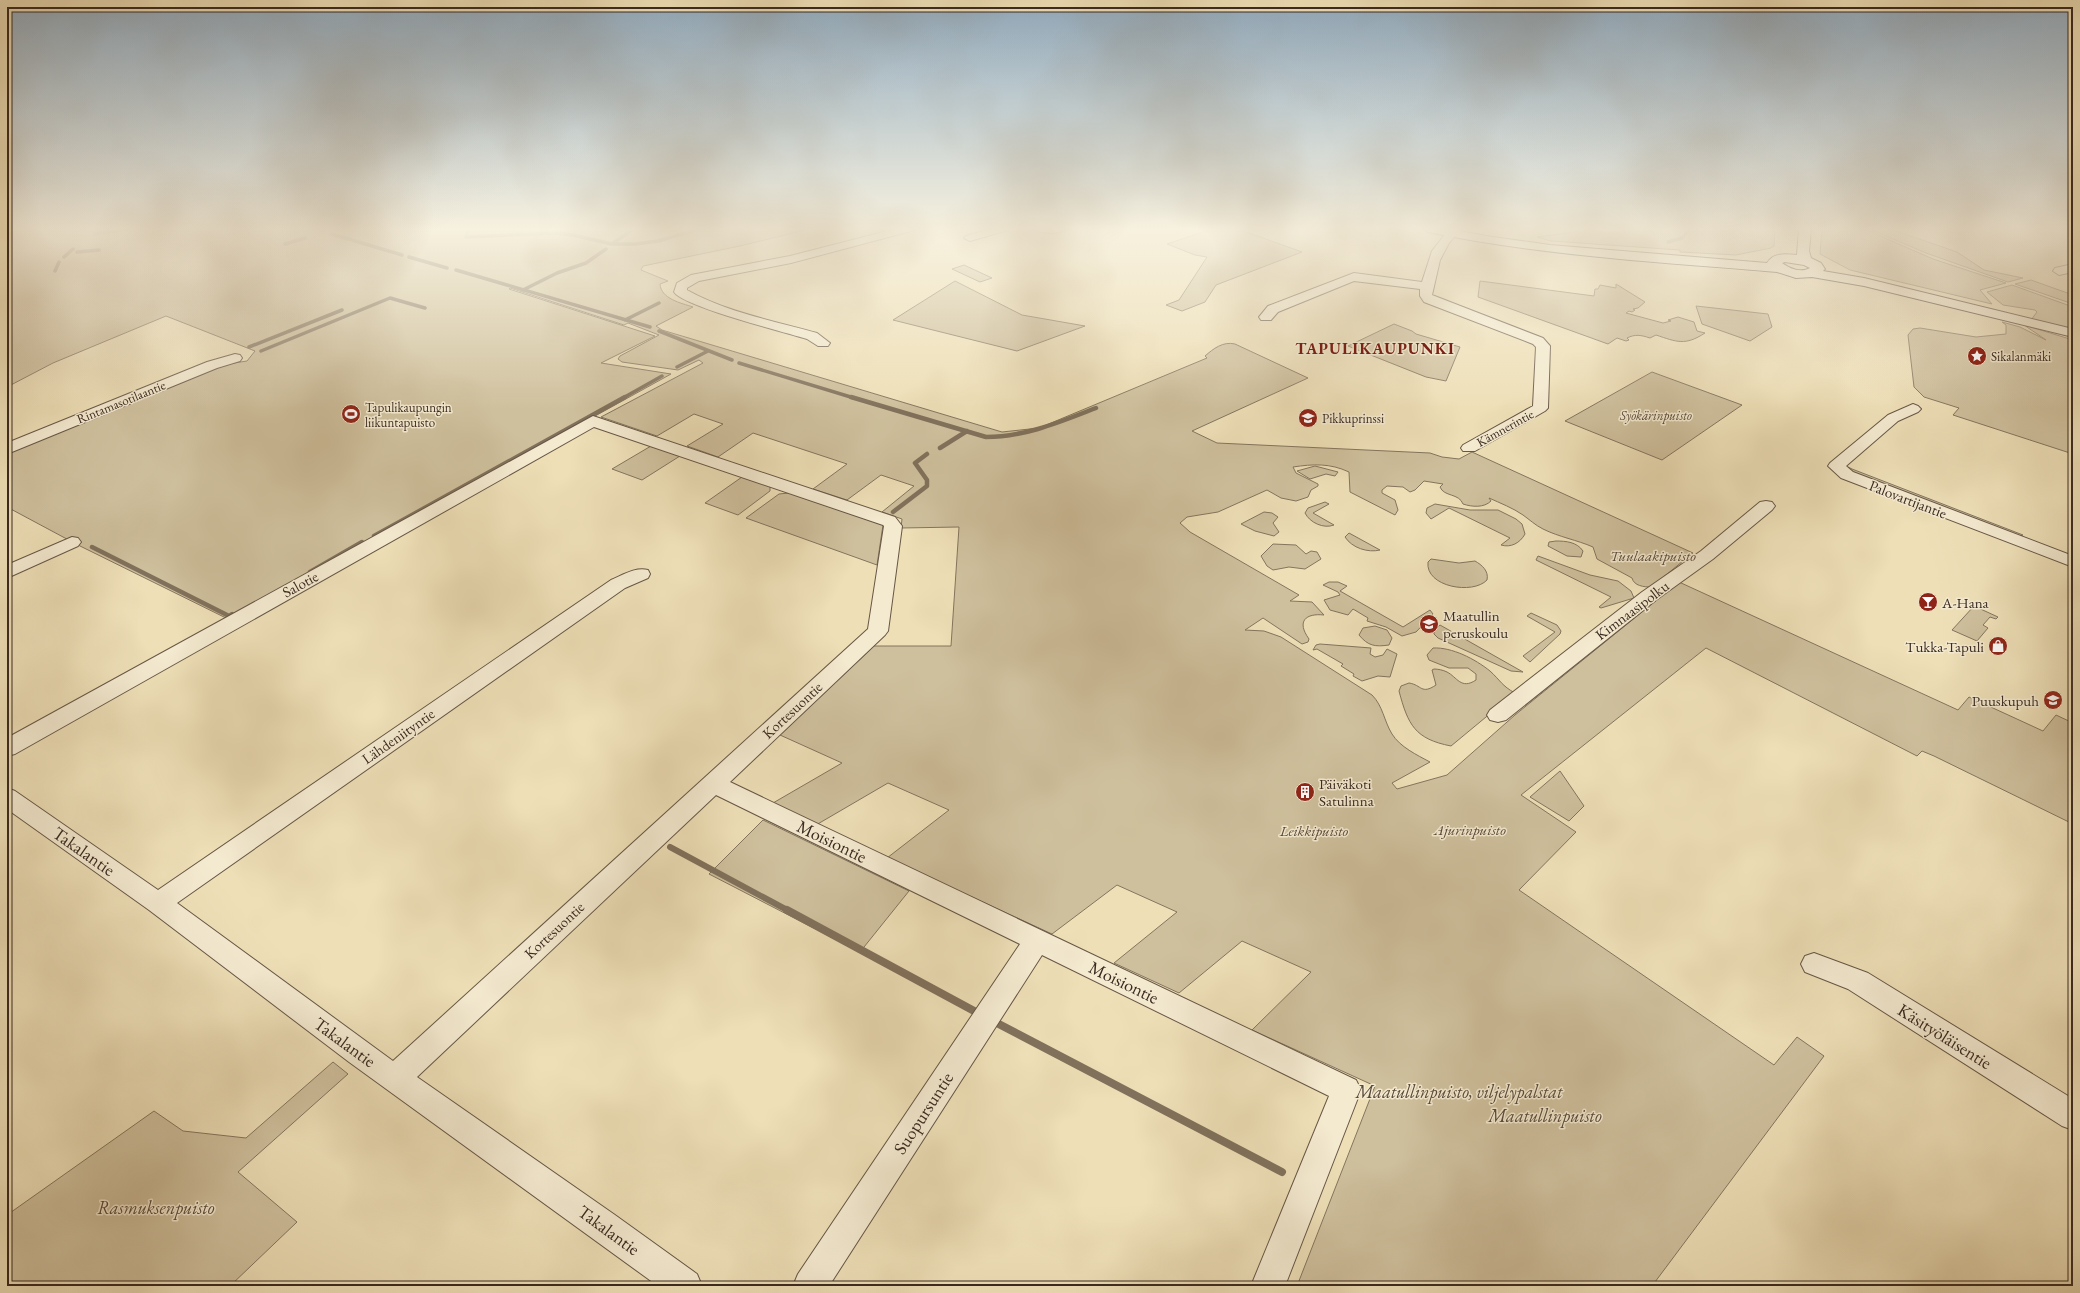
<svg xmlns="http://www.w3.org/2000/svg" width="2080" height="1293" viewBox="0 0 2080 1293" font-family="'EB Garamond',serif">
<rect width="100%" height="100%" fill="#eedfb7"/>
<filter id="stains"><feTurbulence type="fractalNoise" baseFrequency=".005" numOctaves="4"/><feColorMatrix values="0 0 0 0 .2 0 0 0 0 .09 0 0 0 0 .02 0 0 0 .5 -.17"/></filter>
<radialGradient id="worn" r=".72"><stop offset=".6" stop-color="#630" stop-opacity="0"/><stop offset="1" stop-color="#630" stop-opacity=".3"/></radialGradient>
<path fill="#cfc09d" stroke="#84755e" d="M 7,228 L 814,228 L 740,246 L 643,266 L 641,270 L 668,281 L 660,284 C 661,299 681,303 693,307 L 656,326 L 662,330 L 1002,432 L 1039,428 L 1207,358 L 1205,356 C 1213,349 1223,341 1235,344 L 1308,378 L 1192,431 L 1217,443 L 1430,453 L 1442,457 L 1459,459 L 1472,452 L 1693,553 L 1651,587 C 1644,587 1634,586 1632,578 L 1597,559 L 1593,547 C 1577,540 1559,537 1543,529 C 1535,525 1530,520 1523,515 C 1513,508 1500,503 1489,498 L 1491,501 C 1484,508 1472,507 1463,504 C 1459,493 1444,497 1440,487 L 1443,484 L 1424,481 L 1415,490 L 1410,492 L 1403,487 L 1387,486 L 1382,490 L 1382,493 L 1395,500 L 1398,510 L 1395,515 L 1350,492 L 1349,472 C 1330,463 1313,464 1293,467 L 1296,473 L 1318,484 L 1318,486 L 1311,490 L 1308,497 L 1296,501 L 1281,498 L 1267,490 L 1218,512 L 1187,517 L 1180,523 L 1190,532 L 1299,595 L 1290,601 L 1312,602 L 1324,615 C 1306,613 1296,621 1309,639 L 1308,642 L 1302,644 L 1263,618 L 1245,630 L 1264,631 L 1281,637 L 1372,695 C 1383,706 1384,721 1392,734 C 1400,747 1417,755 1430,762 L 1392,783 L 1397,789 L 1447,775 L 1515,715 L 1679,582 L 1958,710 L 1969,697 L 2043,731 L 2056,715 L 2073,723 L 2073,824 L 1934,756 L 1922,751 L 1917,756 L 1706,648 L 1521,795 L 1576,832 L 1519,890 L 1774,1065 L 1797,1037 L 1824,1056 L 1652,1286 L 1297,1286 L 1375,1086 L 1252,1030 L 1311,972 L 1242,941 L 1179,993 L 1114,963 L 1177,912 L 1117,885 L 1052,934 L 887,858 L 949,810 L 888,783 L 816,825 L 773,803 L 842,763 L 780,735 L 874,646 L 951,646 L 959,527 L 901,528 L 902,519 L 882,512 L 914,486 L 881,475 L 847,500 L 813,489 L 847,464 L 753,433 L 718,457 L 687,446 L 723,424 L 694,414 L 657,436 L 601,417 L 703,363 L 699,360 L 678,370 L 622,362 L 618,359 L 620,356 L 659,335 L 628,323 L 624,325 L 510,288 L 509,289 L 655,336 L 601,363 L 671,374 L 228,619 L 78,545 L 7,507 L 7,453 L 221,365 L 247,361 L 255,351 L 166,316 L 53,363 L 7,387 Z
M 1215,228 L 1235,228 L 1302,252 L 1216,285 L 1205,302 L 1182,311 L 1166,305 L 1179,300 L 1207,257 L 1195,255 L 1167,244 Z
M 1603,228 L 1775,228 L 1774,246 L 1771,248 L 1736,255 L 1680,252 L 1680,250 L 1551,241 L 1537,237 Z
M 1822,228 L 1862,228 L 1933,259 L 2006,283 L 1980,290 L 1992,304 L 1850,270 L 1820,254 Z
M 1867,228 L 1887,228 L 1957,252 L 1984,270 L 2023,278 L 2008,282 L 1926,253 Z
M 964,265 L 992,278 L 980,282 L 952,269 Z
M 2031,280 L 2073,295 L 2073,304 L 2015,284 Z
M 955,281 L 1022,315 L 1085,326 L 1017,351 L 893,320 Z
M 1480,281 L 1594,296 L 1595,289 L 1598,289 L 1600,285 L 1616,288 L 1616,284 L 1645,302 L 1638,308 L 1633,309 L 1635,310 L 1632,312 L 1629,311 L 1626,313 L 1663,323 L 1671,321 L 1668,320 L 1678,317 L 1694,322 L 1697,331 L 1705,333 C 1685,346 1677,342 1656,335 L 1650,338 C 1641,335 1635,334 1627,338 L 1629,340 L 1626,341 L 1617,338 L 1608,344 L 1478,297 Z
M 2012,285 L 2073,307 L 2073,331 L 2031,320 L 2037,312 L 2035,310 L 2003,305 L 1987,292 Z
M 1696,306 L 1768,314 L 1772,327 L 1750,341 L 1702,324 Z
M 2002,322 L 2020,327 L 2046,340 L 2024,325 L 2073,340 L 2073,454 L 1953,415 L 1959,408 L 1924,397 L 1914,387 L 1908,335 L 1913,329 L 1920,328 L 1976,337 L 2006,334 L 2006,325 Z
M 1394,324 L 1412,331 L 1416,334 L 1460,347 L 1446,381 L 1426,377 L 1348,346 Z
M 1652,372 L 1742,405 L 1662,460 L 1565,421 Z
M 651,446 L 680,456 L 642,480 L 612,469 Z
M 1315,466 L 1338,472 L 1335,476 L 1326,474 L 1310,479 L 1297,471 Z
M 1848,467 L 1852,469 L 2023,535 L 2020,536 L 1854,473 Z
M 742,477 L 770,486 L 770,491 L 738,515 L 705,503 Z
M 789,493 L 883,525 L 877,565 L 746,518 L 779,494 Z
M 1325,502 L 1329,504 L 1313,513 L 1334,525 C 1324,529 1310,523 1305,513 L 1308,508 Z
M 1435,504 L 1470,510 L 1498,510 L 1516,519 L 1522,524 L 1525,534 C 1520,543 1511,548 1501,545 L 1510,538 L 1449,508 L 1431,519 L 1426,513 L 1427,508 Z
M 1264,512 L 1272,513 L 1278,517 L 1273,523 L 1279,532 L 1274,536 L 1255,531 L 1241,524 Z
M 1349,533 L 1380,550 C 1368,553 1352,548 1345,537 Z
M 1556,541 C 1566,541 1577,542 1583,551 L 1581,557 L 1567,556 L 1548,546 L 1549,542 Z
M 1273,544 L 1296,545 L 1306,554 L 1311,551 L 1317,552 L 1321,559 L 1305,569 L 1289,567 L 1273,570 L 1267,566 L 1261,556 Z
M 1538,556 L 1590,575 L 1618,581 L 1631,591 L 1634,598 L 1601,608 L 1599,607 L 1611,597 L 1536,560 Z
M 1431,559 L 1459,563 L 1475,561 C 1482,565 1489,571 1487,580 C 1473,595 1425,587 1428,562 Z
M 1329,582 L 1338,582 L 1347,586 L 1340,591 L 1403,627 L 1430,610 L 1433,614 L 1416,632 L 1402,636 L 1386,627 L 1367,621 L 1368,618 L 1353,609 L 1348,615 L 1330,610 L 1324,600 L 1340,595 L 1338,592 L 1323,585 Z
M 1974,606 L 1998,617 L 1996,619 L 1990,617 L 1983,625 L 1988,628 L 1977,641 L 1952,630 Z
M 1531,613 L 1557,625 L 1561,631 L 1560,634 L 1530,662 L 1523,656 L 1555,632 L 1527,616 Z
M 1440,625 L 1523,672 L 1511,671 L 1438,638 L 1434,634 L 1434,631 Z
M 1375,626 L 1387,630 L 1392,638 L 1389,645 C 1375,647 1368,646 1359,635 L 1363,628 Z
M 1320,644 L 1371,648 L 1370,654 L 1375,657 L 1383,655 L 1387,649 L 1397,654 L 1390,677 L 1378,676 L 1362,681 L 1353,676 L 1354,674 L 1341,666 L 1343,664 L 1317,649 L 1313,650 L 1316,645 Z
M 1433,648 C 1452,647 1475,659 1490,671 C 1500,680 1502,686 1515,693 L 1451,746 C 1415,739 1408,725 1399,691 L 1401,686 L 1409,683 C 1422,685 1421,695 1436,685 L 1432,670 L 1434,669 C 1438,669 1443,670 1447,672 C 1457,677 1461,690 1476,680 L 1476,674 L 1468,668 L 1449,668 L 1429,660 L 1427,655 Z
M 1560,771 L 1584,806 L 1569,821 L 1530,797 Z
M 763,820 L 909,891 L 860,952 L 709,874 Z
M 333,1062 L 348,1074 L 238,1172 L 297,1222 L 230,1286 L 7,1286 L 7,1215 L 154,1111 L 183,1131 L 246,1138 Z"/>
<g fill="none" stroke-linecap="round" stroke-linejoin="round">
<path stroke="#81715c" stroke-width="3.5" d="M 315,228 L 325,231
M 469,228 L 466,237 L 555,233 L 573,235 L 612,244 L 635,244 L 658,241 L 702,228
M 94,234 L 126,229
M 332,234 L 402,255
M 1668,242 L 1682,238 L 1690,228
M 285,244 L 305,238
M 612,244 L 635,228
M 77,252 L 99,250
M 64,257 L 73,249
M 409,257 L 447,268
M 456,270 L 650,327
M 55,271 L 59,262
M 523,290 L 557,273 L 586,263 L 606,249
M 625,320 L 659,303
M 659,331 L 732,360
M 249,347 L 342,310
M 261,351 L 390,298 L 425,308
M 739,363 L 854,398
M 677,367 L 708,351
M 623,398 L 662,376"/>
<path stroke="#81715c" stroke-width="4.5" d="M 851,397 L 986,437 C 1025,437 1060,422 1096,408
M 940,448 L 967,431
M 893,512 L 927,486 L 927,480 L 915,463 L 927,454
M 374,536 L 625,397
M 92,547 L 229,616 L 232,614
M 310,572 L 362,542"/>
<path stroke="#81715c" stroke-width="6" d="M 670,847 L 789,911"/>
<path stroke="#81715c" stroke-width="8" d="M 787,910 L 976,1012
M 993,1021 L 1282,1172"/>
<g stroke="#675746" stroke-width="2">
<path id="minor" d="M 899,228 L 917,228 L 915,230 L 791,263 L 699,281 L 687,288 L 687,290 C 726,312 774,321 817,333 L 830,343 L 828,346 L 818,346 L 807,339 C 785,332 684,307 674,292 L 677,283 L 691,275 L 790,256 Z
M 993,228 L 1010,228 L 1008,230 L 970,241 L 964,238 L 966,236 Z
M 1032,228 L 1067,228 C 1060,235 1043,233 1034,230 Z
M 1450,228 L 1458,228 L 1460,230 L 1449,243 L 1440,260 L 1432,295 L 1543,338 L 1550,346 L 1548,408 L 1545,411 L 1475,451 L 1463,451 L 1461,448 L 1463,445 L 1533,406 L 1536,347 L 1533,344 L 1424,302 L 1420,296 L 1420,289 L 1354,281 L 1278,312 L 1271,320 L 1261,320 L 1259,317 L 1268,306 L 1354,273 L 1422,282 L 1432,251 Z
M 2073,264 L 2073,272 L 2059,275 L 2053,271 L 2055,268 Z
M 235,354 L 240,355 L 242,358 L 240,361 L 217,368 L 7,454 L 7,443 L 207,362 Z
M 1913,404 L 1918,406 L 1921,409 L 1918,412 L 1898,421 L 1846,466 L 1853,472 L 2073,556 L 2073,567 L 1841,478 L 1828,466 L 1830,463 L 1888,415 Z
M 593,416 L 895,517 L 902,526 L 888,631 L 885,635 L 730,782 L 1356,1080 L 1361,1090 L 1285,1286 L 1251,1286 L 1329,1096 L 1042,955 L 829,1286 L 793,1286 L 798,1274 L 1020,944 L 716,795 L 417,1077 L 615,1215 L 697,1274 L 702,1286 L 658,1286 L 349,1062 L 149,910 L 7,809 L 7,788 L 15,791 L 158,890 L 611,580 C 623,575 635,567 648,570 L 650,574 L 648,578 L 625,588 L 177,903 L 393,1061 L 868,629 L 884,526 L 883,525 L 594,427 L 15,754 L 7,756 L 7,738 Z
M 1766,501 L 1772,502 L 1775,506 L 1772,510 L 1713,559 L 1656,600 L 1506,720 L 1498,722 L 1490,720 L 1487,715 L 1490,710 L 1642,592 L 1701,551 L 1760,502 Z
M 72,537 L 78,538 L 81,542 L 78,546 L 7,578 L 7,565 Z
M 1814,953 L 1868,973 L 2073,1099 L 2073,1130 L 2062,1126 L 1848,989 L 1805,972 L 1801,964 L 1805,956 Z"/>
</g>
<g stroke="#3a2a20" stroke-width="2">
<path id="secondary" d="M 1422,228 L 1444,228 L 1486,236 L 1550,245 L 1767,263 C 1774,252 1786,254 1797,255 L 1799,228 L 1811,228 L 1809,251 L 1811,258 L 1821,263 L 1825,269 L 1823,271 L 1864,278 L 2073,329 L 2073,337 L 1864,286 L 1812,277 L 1796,278 L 1777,272 C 1660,262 1543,256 1428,232 ZM 1785,262 L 1804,265 L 1810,268 C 1801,273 1790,269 1782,263 Z"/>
</g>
<use href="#minor" fill="#f4ead0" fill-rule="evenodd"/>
<use href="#secondary" fill="#f4ead0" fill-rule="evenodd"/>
</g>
<linearGradient id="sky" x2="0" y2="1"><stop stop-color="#92acc0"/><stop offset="0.56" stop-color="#f7f1df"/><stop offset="1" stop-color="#f7f1df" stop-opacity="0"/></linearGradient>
<rect width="2080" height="409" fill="url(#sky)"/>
<defs>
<g id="sight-disc" transform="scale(1)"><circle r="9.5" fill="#8f2418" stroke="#f4ead0"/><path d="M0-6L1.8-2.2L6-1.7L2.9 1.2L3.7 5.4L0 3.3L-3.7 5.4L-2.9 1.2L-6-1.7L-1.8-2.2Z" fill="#fff"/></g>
<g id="stadium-disc" transform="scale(1)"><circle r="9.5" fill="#8f2418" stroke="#f4ead0"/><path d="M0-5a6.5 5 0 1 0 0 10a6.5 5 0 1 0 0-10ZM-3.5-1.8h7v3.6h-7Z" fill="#fff"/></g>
<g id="school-disc" transform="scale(1)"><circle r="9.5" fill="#8f2418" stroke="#f4ead0"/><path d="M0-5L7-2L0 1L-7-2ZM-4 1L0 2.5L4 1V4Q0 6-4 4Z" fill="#fff"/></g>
<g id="bar-disc" transform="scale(1)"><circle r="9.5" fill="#8f2418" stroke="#f4ead0"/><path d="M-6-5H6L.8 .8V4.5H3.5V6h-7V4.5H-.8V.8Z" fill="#fff"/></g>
<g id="shop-disc" transform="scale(1)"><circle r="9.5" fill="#8f2418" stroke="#f4ead0"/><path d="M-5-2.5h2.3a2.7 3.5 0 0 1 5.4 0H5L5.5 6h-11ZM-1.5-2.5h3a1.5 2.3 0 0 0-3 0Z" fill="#fff"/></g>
<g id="building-disc" transform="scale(1)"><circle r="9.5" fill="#8f2418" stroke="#f4ead0"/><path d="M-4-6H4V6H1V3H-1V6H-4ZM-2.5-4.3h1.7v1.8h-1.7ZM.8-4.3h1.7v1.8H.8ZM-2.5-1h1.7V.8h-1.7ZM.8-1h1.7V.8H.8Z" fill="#fff"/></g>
</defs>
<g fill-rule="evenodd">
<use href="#sight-disc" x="1977" y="356"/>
<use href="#stadium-disc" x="351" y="414"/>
<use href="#school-disc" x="1308" y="418"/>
<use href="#bar-disc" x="1928" y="602"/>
<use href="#school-disc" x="1429" y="624"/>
<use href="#shop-disc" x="1998" y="646"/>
<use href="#school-disc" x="2053" y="700"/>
<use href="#building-disc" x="1305" y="792"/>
</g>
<g text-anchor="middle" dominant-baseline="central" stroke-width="3" stroke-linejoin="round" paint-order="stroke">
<g font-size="13" fill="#3a2a20" stroke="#f4ead0" text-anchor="start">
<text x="1991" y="356">Sikalanmäki</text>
<text x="365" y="407">Tapulikaupungin<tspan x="365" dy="15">liikuntapuisto</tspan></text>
<text x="1322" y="418">Pikkuprinssi</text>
</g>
<g font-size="13" fill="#3a2a20" stroke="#f4ead0">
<text transform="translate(121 402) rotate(-22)">Rintamasotilaantie</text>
<text transform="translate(1505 428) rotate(-29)">Kämnerintie</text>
</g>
<g font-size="13" font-style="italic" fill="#584839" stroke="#f4ead0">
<text x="1656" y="415">Syökärinpuisto</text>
</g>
<g font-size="15" fill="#3a2a20" stroke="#f4ead0">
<text transform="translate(1908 499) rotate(21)">Palovartijantie</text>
<text transform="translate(300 584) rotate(-29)">Salotie</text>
<text transform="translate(1632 610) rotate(-37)">Kimnaasipolku</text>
<text transform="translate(792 710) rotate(-43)">Kortesuontie</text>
<text transform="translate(398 736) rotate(-35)">Lähdeniityntie</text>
<text transform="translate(554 930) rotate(-43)">Kortesuontie</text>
</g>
<g font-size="15" font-style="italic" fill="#584839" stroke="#f4ead0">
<text x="1653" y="555">Tuulaakipuisto</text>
<text x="1470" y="829">Ajurinpuisto</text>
<text x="1314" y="830">Leikkipuisto</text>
</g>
<g font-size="15" fill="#3a2a20" stroke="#f4ead0" text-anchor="start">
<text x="1942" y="602">A-Hana</text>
<text x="1443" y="615">Maatullin<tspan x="1443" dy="17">peruskoulu</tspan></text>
<text x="1984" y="646" text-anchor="end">Tukka-Tapuli</text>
<text x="2039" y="700" text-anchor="end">Puuskupuh</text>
<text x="1319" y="783">Päiväkoti<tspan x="1319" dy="17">Satulinna</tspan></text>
</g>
<g font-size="16" font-weight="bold" letter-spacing="1" fill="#7a1f14" stroke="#f4ead0">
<text x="1375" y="348">TAPULIKAUPUNKI</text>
</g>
<g font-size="18" fill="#3a2a20" stroke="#f4ead0">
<text transform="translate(832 841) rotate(26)">Moisiontie</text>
<text transform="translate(84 851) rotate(35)">Takalantie</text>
<text transform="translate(1124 982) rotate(26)">Moisiontie</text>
<text transform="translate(1945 1036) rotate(32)">Käsityöläisentie</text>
<text transform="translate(345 1042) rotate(36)">Takalantie</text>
<text transform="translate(923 1113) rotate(-57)">Suopursuntie</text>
<text transform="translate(609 1230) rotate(36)">Takalantie</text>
</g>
<g font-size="18" font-style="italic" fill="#584839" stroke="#f4ead0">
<text x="1459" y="1091">Maatullinpuisto, viljelypalstat</text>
<text x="1545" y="1115">Maatullinpuisto</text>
<text x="156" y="1207">Rasmuksenpuisto</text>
</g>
</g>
<rect width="2080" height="1293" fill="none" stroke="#eedfb7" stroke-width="24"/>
<rect x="8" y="8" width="2064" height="1277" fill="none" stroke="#3a2a20" stroke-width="2"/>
<rect x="12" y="12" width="2056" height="1269" fill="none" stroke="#3a2a20"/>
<rect width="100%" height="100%" filter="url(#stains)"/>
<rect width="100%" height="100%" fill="url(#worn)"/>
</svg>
